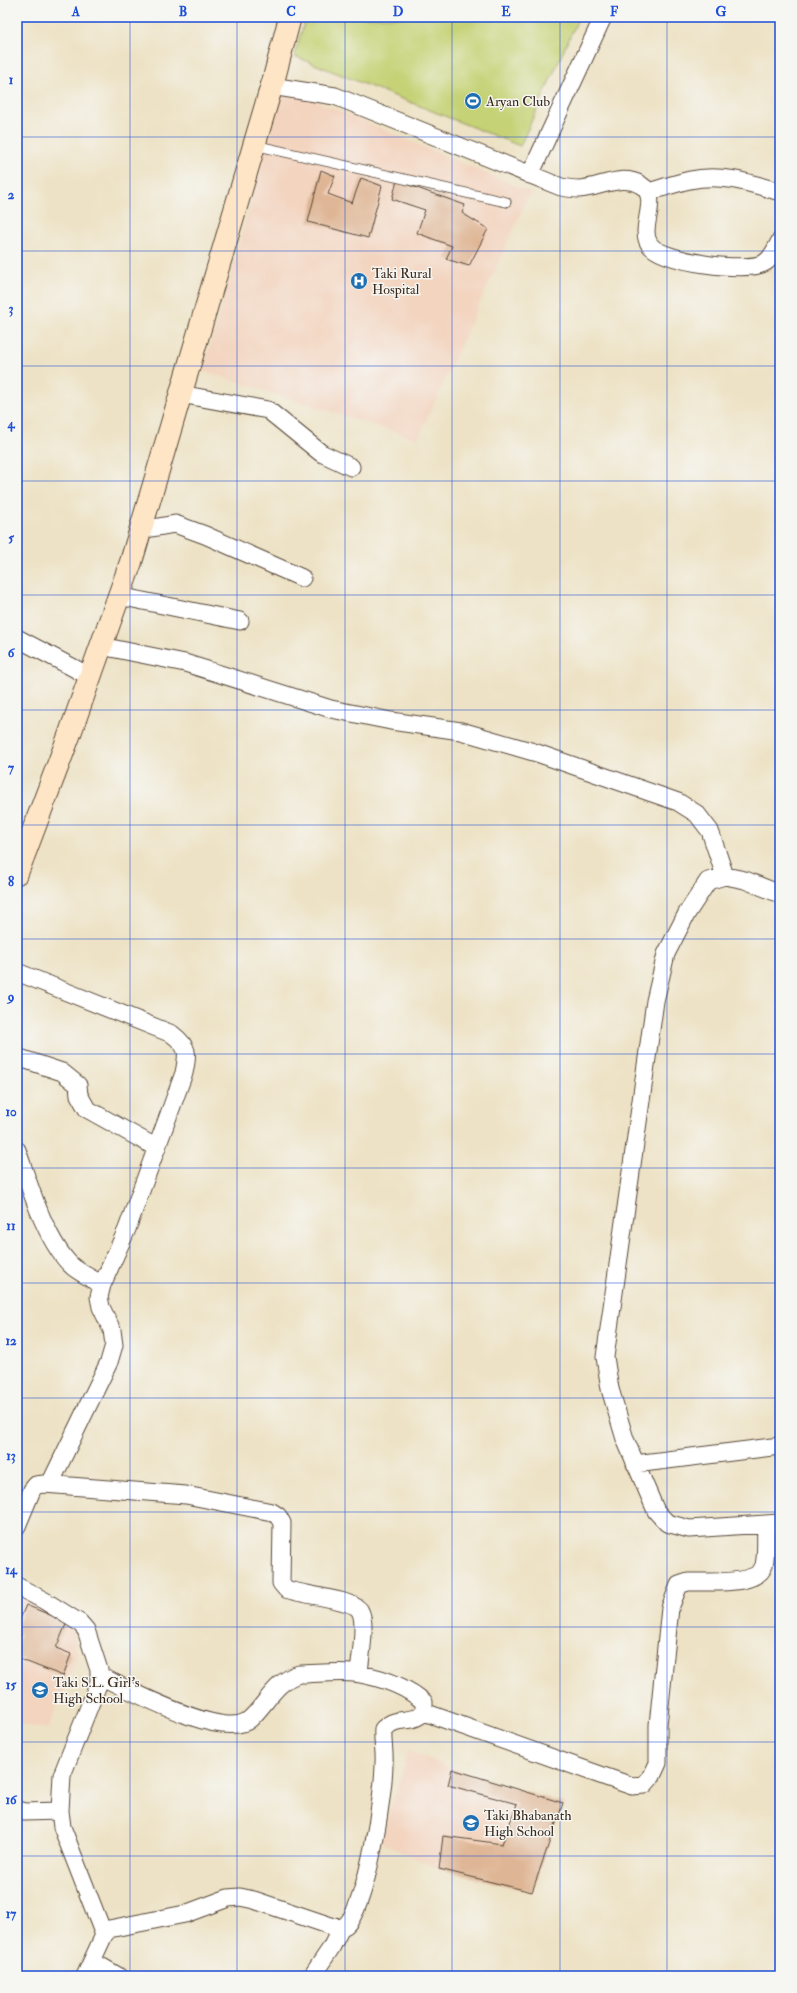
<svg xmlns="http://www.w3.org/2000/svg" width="797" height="1993" viewBox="0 0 797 1993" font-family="'IM FELL Double Pica',serif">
<rect width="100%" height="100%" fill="#f6f6f2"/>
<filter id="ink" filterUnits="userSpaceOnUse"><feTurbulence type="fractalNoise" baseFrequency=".025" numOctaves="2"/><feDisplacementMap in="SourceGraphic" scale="8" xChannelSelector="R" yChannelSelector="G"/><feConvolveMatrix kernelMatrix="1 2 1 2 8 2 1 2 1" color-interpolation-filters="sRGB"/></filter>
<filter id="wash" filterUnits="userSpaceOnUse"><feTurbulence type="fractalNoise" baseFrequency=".012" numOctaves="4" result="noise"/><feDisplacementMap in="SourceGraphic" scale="16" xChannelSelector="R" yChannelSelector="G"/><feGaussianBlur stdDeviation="0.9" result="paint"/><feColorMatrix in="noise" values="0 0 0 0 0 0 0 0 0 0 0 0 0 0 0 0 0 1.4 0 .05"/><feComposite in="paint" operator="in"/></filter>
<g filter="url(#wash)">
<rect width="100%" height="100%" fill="#ede2c5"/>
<path fill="#f3d4bf" d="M 283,87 L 530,192 L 418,439 L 203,371 Z
M 17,1591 L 73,1622 L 77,1655 L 48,1729 L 17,1724 Z
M 409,1750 L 452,1769 L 563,1803 L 532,1892 L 439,1869 L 380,1842 Z"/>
<path fill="#c5d274" stroke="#807e49" d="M 306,17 L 579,17 L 520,146 L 294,56 Z"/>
<g id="blocks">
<path fill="#dfb695" d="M 321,170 L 335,176 L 328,194 L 352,203 L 361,178 L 382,186 L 368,238 L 308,222 Z
M 397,181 L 465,205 L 462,213 L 488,229 L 469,266 L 446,259 L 452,246 L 417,233 L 425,210 L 392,199 Z
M 26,1605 L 67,1622 L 56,1648 L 71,1654 L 63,1676 L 17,1658 L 17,1644 L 21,1634 L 17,1633 L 17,1626 Z
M 452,1769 L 563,1803 L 532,1892 L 439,1869 L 443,1836 L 502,1844 L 517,1804 L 448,1785 Z"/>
</g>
</g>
<g filter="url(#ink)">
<use href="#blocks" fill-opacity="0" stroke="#564637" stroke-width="1"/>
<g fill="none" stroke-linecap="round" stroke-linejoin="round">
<g stroke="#564637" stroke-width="11">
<path id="lane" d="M 254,145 L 506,202"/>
</g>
<g stroke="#564637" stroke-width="19">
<path id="street" d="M 271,86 L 335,96 L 561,187 C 567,188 573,189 579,189 C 600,188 621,173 641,185 C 662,198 637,228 650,245 C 663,262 747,273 764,263 C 772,259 776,248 780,241
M 530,175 L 603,17
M 649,192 C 662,188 676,183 690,180 C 721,173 750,183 780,192
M 180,394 L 268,410 L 321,453 L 351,467
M 141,530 L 175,524 L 205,535 L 302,578
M 119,596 L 240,621
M 17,638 L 89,676
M 101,646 L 185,663 L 331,709 L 391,721 L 461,731 L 537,753 L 678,802 L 697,814 L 710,831 L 725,876
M 780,894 L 745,880 L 725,876 L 708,881 L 687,913 L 666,954 L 655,1001 L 605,1357 L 610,1389 L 625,1439 L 656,1511 L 667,1523 L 689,1529 L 780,1523
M 17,972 L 172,1034 C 189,1047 188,1053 184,1073 L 127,1229 L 102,1285 L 99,1297 L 101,1307 L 112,1330 L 114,1345 L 109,1362 L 50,1484
M 17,1057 L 62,1072 L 78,1085 L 79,1095 L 87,1109 L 157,1148
M 17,1150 C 29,1184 46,1243 73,1267 C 82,1274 93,1279 102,1285
M 635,1464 L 780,1446
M 17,1526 L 32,1490 L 36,1485 L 44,1484 L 186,1495 L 272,1512 L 278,1516 L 282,1523 L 281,1583 L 286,1589 C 301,1595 354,1599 360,1611 C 367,1623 360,1659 359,1673
M 17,1586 L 45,1601 L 80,1623 L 86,1630 L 99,1670 L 99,1682 L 62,1775 L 60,1811 L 62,1827 L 104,1935
M 424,1712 L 606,1777 L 632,1786 L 644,1785 L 652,1776 L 658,1763 L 658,1725 L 670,1608 L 679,1585 L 688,1582 C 706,1581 759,1587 764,1565 C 767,1552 765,1537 766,1524
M 17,1810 L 24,1812 L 60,1811
M 92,1961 L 118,1976
M 85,1976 L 104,1935 L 109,1929 L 185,1914 L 228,1898 L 240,1897 L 254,1900 L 334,1927 C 339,1928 342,1928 346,1925 C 367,1906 384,1793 384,1763 C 385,1752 382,1741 383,1729 C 399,1714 409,1726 424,1712 L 424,1702 C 407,1687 382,1678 360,1674 C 342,1670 317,1674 299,1674 C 276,1681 267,1703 250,1719 C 225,1742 128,1689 100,1676
M 312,1976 L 331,1948 L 341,1928"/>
</g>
<g stroke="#564637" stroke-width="24">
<path id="secondary" d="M 17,873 L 69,736 L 131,562 L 274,78 L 290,17"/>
</g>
<use href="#lane" stroke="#fff" stroke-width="9"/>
<use href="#street" stroke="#fff" stroke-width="17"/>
<use href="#secondary" stroke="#fee5c5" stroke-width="22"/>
</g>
</g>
<path fill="none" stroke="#1d4ed8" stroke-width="1" stroke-opacity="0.55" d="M 130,17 L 130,1976M 237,17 L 237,1976M 345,17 L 345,1976M 452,17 L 452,1976M 560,17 L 560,1976M 667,17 L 667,1976M 17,137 L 780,137M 17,251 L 780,251M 17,366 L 780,366M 17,481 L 780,481M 17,595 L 780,595M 17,710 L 780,710M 17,825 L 780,825M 17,939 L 780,939M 17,1054 L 780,1054M 17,1168 L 780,1168M 17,1283 L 780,1283M 17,1398 L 780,1398M 17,1512 L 780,1512M 17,1627 L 780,1627M 17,1742 L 780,1742M 17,1856 L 780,1856"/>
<defs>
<g id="stadium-disc" transform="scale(0.9)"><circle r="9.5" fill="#1f6fb2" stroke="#f6f6f2"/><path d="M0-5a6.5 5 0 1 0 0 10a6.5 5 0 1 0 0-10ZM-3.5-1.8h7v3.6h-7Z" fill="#fff"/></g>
<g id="hospital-disc" transform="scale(0.9)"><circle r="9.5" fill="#1f6fb2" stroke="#f6f6f2"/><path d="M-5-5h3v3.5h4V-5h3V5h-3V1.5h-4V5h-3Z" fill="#fff"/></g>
<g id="school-disc" transform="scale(0.9)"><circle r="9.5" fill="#1f6fb2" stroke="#f6f6f2"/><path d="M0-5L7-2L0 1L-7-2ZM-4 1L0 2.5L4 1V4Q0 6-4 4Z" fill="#fff"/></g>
</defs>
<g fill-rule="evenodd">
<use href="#stadium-disc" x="473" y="101"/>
<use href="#hospital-disc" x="359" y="281"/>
<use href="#school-disc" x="40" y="1690"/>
<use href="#school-disc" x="471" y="1823"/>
</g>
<g text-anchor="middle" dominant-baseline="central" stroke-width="3" stroke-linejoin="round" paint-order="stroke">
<g font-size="14" fill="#3b2a1e" stroke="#f6f6f2" text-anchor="start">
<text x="486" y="101">Aryan Club</text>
<text x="372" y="273">Taki Rural<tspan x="372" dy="16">Hospital</tspan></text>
<text x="53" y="1682">Taki S.L. Girl's<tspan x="53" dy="16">High School</tspan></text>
<text x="484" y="1815">Taki Bhabanath<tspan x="484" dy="16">High School</tspan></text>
</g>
</g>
<rect width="797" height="1993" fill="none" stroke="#f6f6f2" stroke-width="44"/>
<rect x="22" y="22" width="753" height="1949" fill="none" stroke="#1d4ed8" stroke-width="1.5"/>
<g font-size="13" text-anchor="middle" font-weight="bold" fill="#1d4ed8">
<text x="76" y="16">A</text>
<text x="183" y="16">B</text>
<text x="291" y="16">C</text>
<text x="398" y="16">D</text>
<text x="506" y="16">E</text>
<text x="614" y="16">F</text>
<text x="721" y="16">G</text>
<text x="11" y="84">1</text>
<text x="11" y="199">2</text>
<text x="11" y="313">3</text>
<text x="11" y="428">4</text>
<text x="11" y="542">5</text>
<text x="11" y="657">6</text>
<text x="11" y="772">7</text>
<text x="11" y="886">8</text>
<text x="11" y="1001">9</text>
<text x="11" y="1116">10</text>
<text x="11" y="1230">11</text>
<text x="11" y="1345">12</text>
<text x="11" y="1460">13</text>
<text x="11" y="1574">14</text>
<text x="11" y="1689">15</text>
<text x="11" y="1804">16</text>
<text x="11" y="1918">17</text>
</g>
</svg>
